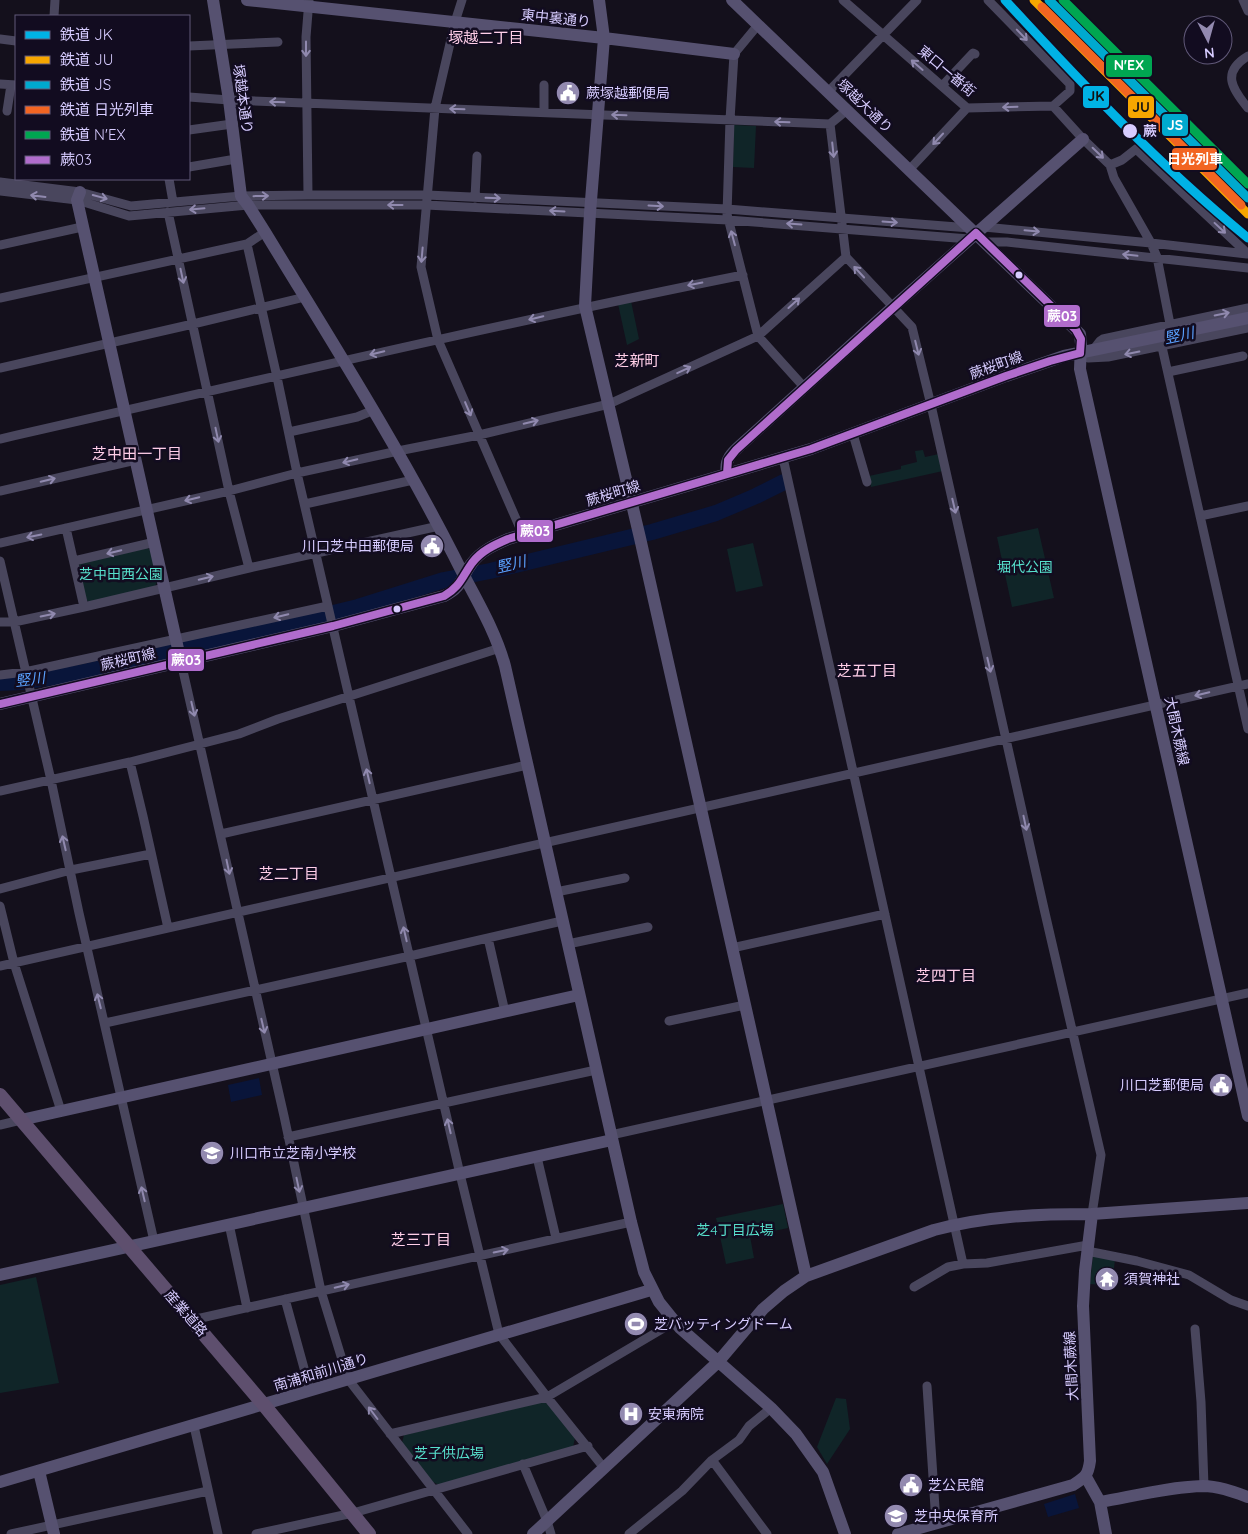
<svg xmlns="http://www.w3.org/2000/svg" width="1248" height="1534" viewBox="0 0 1248 1534" font-family="Quicksand,'Noto Sans JP',sans-serif">
<rect width="100%" height="100%" fill="#14101c"/>
<path fill="#102528" d="M 734,125 L 756,126 L 754,168 L 733,167 Z
M 631,301 L 639,339 L 627,345 L 618,304 Z
M 923,450 L 925,457 L 939,454 L 943,471 L 871,487 L 869,476 L 901,469 L 901,466 L 917,462 L 915,451 Z
M 1038,528 L 1054,598 L 1012,607 L 997,537 Z
M 753,543 L 763,586 L 736,592 L 727,549 Z
M 147,548 L 151,550 L 158,580 L 154,588 L 89,602 L 85,599 L 79,565 L 81,563 Z
M 783,1204 L 788,1228 L 750,1236 L 754,1258 L 726,1264 L 716,1218 Z
M 1093,1255 L 1115,1259 L 1112,1286 L 1090,1284 Z
M 36,1277 L 59,1383 L 0,1393 L 0,1285 Z
M 836,1398 L 846,1399 L 850,1429 L 827,1464 L 817,1447 Z
M 542,1402 L 549,1404 L 575,1438 L 573,1447 L 439,1485 L 433,1482 L 402,1443 L 404,1435 Z"/>
<path fill="#09153a" d="M 259,1078 L 262,1095 L 231,1102 L 228,1085 Z
M 1075,1494 L 1079,1508 L 1048,1517 L 1044,1504 Z"/>
<g fill="none" stroke-linecap="round" stroke-linejoin="round">
<path stroke="#09153a" stroke-width="16" d="M 0,683 L 21,682 L 79,673 L 147,658 L 358,607 L 444,580 L 490,571 L 652,532 L 716,513 L 756,496 L 784,482"/>
<path stroke="#49465d" stroke-width="9" d="M 462,0 L 455,22 L 435,108 L 421,267 L 438,340 L 523,535
M 843,0 L 967,108 L 1053,106
M 988,0 L 1070,84 L 1070,91 L 1053,106 L 1083,139 L 1110,165 L 1122,160 L 1136,149 L 1248,254
M 1243,0 L 1248,11
M 54,16 L 55,0
M 758,25 L 734,54 L 730,120 L 727,214 L 758,336 L 804,387
M 0,39 L 16,41
M 189,46 L 278,42
M 1248,56 C 1221,72 1232,89 1248,108
M 0,84 L 16,85
M 544,85 L 544,112
M 942,86 L 973,53 L 975,54
M 828,92 L 917,0
M 189,97 L 229,100 L 830,124
M 847,110 L 830,124 L 846,257 L 912,327 L 931,405 L 1045,913 L 1101,1155 L 1092,1214
M 7,111 L 11,85
M 189,130 L 232,124
M 1110,165 L 1114,178 L 1151,243 L 1157,257 L 1170,324
M 189,167 L 236,159
M 909,170 L 967,108
M 169,179 L 173,202
M 0,182 L 80,192 L 131,206 L 241,196 L 308,195 L 427,195 L 727,209 L 970,228
M 0,191 L 77,200 L 129,216 L 248,205 L 426,205 L 728,220 L 969,239
M 308,195 L 306,37 L 309,0
M 475,198 L 477,156
M 168,212 L 229,491 L 249,568
M 984,227 L 1151,243 L 1247,254
M 265,232 L 247,244 L 277,377 L 297,473 L 460,1174 L 499,1334 L 547,1397 L 604,1468
M 985,242 L 1007,242 L 1248,268
M 0,245 L 82,227
M 0,298 L 247,244
M 1162,347 L 1248,729
M 1093,350 L 1100,341 L 1103,339 L 1248,308
M 1080,353 L 1088,358 L 1108,357 L 1248,328
M 0,368 L 193,324 L 305,297
M 1168,372 L 1243,356
M 289,432 L 357,417 L 374,410
M 853,434 L 867,482
M 0,439 C 247,383 494,325 743,275
M 783,458 L 963,1264
M 0,491 L 136,460
M 305,504 L 413,480
M 1200,516 L 1248,506
M 66,528 L 84,607
M 0,543 L 229,491 L 297,473 L 398,451 L 479,435 L 609,404 L 758,336 L 846,257
M 0,561 L 51,780 L 79,913 L 154,1241
M 74,561 L 155,542
M 0,622 L 14,622 L 84,607 L 249,568 L 439,526
M 181,662 L 284,1116 L 321,1291 L 348,1379 L 468,1534
M 0,675 L 25,672 L 328,606
M 130,762 L 143,816 L 168,928
M 0,791 L 130,762 L 239,734 L 278,719 L 500,648
M 221,834 L 527,765
M 0,889 L 71,870 L 151,854
M 556,892 L 625,878
M 0,906 L 14,963 L 61,1111
M 488,938 L 505,1012
M 568,944 L 648,927
M 732,948 L 885,914
M 0,966 L 1248,684
M 669,1021 L 745,1005
M 105,1023 L 410,956 L 562,921
M 0,1125 L 21,1120
M 611,1135 L 1248,993
M 288,1137 L 596,1070
M 537,1157 L 556,1238
M 229,1224 L 247,1308
M 1087,1251 L 1137,1261 L 1189,1275 L 1231,1300 L 1248,1306
M 914,1287 L 948,1267 L 963,1264 L 987,1263 L 1088,1245
M 285,1299 L 310,1390
M 192,1320 L 631,1222
M 1195,1329 L 1201,1402 L 1204,1486
M 927,1386 L 936,1523
M 194,1426 L 218,1534
M 390,1434 L 547,1397 L 674,1322
M 712,1460 L 767,1534
M 523,1464 L 547,1521 L 551,1534
M 11,1534 L 208,1491
M 256,1534 L 353,1513 L 588,1446
M 629,1534 L 682,1491 L 712,1460 L 739,1440 L 749,1426 L 771,1408"/>
<path stroke="#565170" stroke-width="12" d="M 213,0 L 229,100 L 241,196 L 248,205 L 265,232 C 330,339 397,444 454,556 C 472,593 494,626 505,666 L 631,1222 L 644,1272 L 659,1302 L 680,1328 L 771,1408 L 796,1434 L 823,1472 L 845,1534
M 247,0 L 604,38 L 734,54
M 599,0 L 604,38 L 590,213 L 585,306 L 640,538 L 806,1276
M 732,0 L 1080,334 L 1081,344 L 1080,369 L 1248,1116
M 80,192 L 77,200 L 181,662
M 727,473 C 724,459 733,452 743,443 L 892,308 L 1083,139
M 0,704 L 333,626 L 444,596 C 463,587 461,577 472,563 C 481,551 494,545 508,539 L 811,449 L 1006,376 L 1064,356 L 1248,318
M 21,1120 L 579,995
M 0,1275 L 612,1140
M 39,1471 L 54,1534
M 1086,1477 L 1100,1502 L 1106,1534
M 0,1482 L 651,1290
M 1100,1502 C 1134,1496 1169,1487 1203,1486 C 1218,1486 1234,1492 1248,1497
M 533,1534 L 718,1362 L 763,1309 L 784,1291 L 806,1276 L 934,1230 C 986,1216 1038,1214 1092,1214
M 898,1534 L 1073,1485 C 1085,1477 1088,1476 1090,1461 L 1083,1306 L 1085,1271 L 1092,1214 L 1248,1203"/>
<path stroke="#5e4f6e" stroke-width="14" d="M 0,1095 L 264,1405 L 369,1534"/>
<g stroke="#120c20" stroke-width="11">
<path id="bus-1" d="M 976,233 L 1076,330 L 1081,339 L 1080,353
M 727,473 L 728,460 L 736,450 L 976,233
M 0,704 L 333,626 L 444,596 C 460,587 462,577 472,563 C 481,551 494,545 508,539 L 811,449 L 1006,376 L 1050,361 L 1080,353"/>
</g>
<use href="#bus-1" stroke="#b06ccc" stroke-width="8"/>
<g stroke="#120c20" stroke-width="12">
<path id="rail-1" d="M 1005,0 C 1082,84 1160,166 1248,238"/>
</g>
<g stroke="#120c20" stroke-width="12">
<path id="rail-2" d="M 1034,0 L 1248,214"/>
</g>
<g stroke="#120c20" stroke-width="12">
<path id="rail-3" d="M 1049,0 L 1248,198"/>
</g>
<g stroke="#120c20" stroke-width="12">
<path id="rail-4" d="M 1042,7 L 1241,205"/>
</g>
<g stroke="#120c20" stroke-width="12">
<path id="rail-5" d="M 1063,0 L 1248,184"/>
</g>
<use href="#rail-1" stroke="#00b2e5" stroke-width="9"/>
<use href="#rail-2" stroke="#f7a600" stroke-width="9"/>
<use href="#rail-3" stroke="#00a9ce" stroke-width="9"/>
<use href="#rail-4" stroke="#f26522" stroke-width="9"/>
<use href="#rail-5" stroke="#00a651" stroke-width="9"/>
</g>
<defs><path id="oneway-shaft" d="M-6 0H5M1.5-3L5.5 0L1.5 3" fill="none" stroke-width="1.6" stroke-linecap="round" stroke-linejoin="round" transform="scale(1.25)"/></defs>
<g stroke="#9089ae">
<use href="#oneway-shaft" transform="translate(1022 35) rotate(46)"/>
<use href="#oneway-shaft" transform="translate(306 49) rotate(90)"/>
<use href="#oneway-shaft" transform="translate(917 65) rotate(-139)"/>
<use href="#oneway-shaft" transform="translate(277 102) rotate(-178)"/>
<use href="#oneway-shaft" transform="translate(1010 107) rotate(178)"/>
<use href="#oneway-shaft" transform="translate(457 109) rotate(-178)"/>
<use href="#oneway-shaft" transform="translate(619 115) rotate(-178)"/>
<use href="#oneway-shaft" transform="translate(782 122) rotate(-178)"/>
<use href="#oneway-shaft" transform="translate(938 139) rotate(133)"/>
<use href="#oneway-shaft" transform="translate(833 150) rotate(84)"/>
<use href="#oneway-shaft" transform="translate(1098 153) rotate(44)"/>
<use href="#oneway-shaft" transform="translate(38 196) rotate(-173)"/>
<use href="#oneway-shaft" transform="translate(261 196) rotate(-1)"/>
<use href="#oneway-shaft" transform="translate(100 197) rotate(15)"/>
<use href="#oneway-shaft" transform="translate(493 198) rotate(2)"/>
<use href="#oneway-shaft" transform="translate(395 205) rotate(-180)"/>
<use href="#oneway-shaft" transform="translate(656 206) rotate(3)"/>
<use href="#oneway-shaft" transform="translate(197 209) rotate(175)"/>
<use href="#oneway-shaft" transform="translate(557 211) rotate(-177)"/>
<use href="#oneway-shaft" transform="translate(890 222) rotate(4)"/>
<use href="#oneway-shaft" transform="translate(794 224) rotate(-176)"/>
<use href="#oneway-shaft" transform="translate(1220 228) rotate(43)"/>
<use href="#oneway-shaft" transform="translate(1032 231) rotate(5)"/>
<use href="#oneway-shaft" transform="translate(733 238) rotate(-105)"/>
<use href="#oneway-shaft" transform="translate(422 255) rotate(95)"/>
<use href="#oneway-shaft" transform="translate(1130 255) rotate(-174)"/>
<use href="#oneway-shaft" transform="translate(859 272) rotate(-133)"/>
<use href="#oneway-shaft" transform="translate(182 276) rotate(78)"/>
<use href="#oneway-shaft" transform="translate(695 284) rotate(169)"/>
<use href="#oneway-shaft" transform="translate(794 303) rotate(-42)"/>
<use href="#oneway-shaft" transform="translate(1222 314) rotate(-12)"/>
<use href="#oneway-shaft" transform="translate(536 318) rotate(167)"/>
<use href="#oneway-shaft" transform="translate(917 348) rotate(76)"/>
<use href="#oneway-shaft" transform="translate(377 353) rotate(166)"/>
<use href="#oneway-shaft" transform="translate(1132 353) rotate(169)"/>
<use href="#oneway-shaft" transform="translate(684 370) rotate(-25)"/>
<use href="#oneway-shaft" transform="translate(468 409) rotate(67)"/>
<use href="#oneway-shaft" transform="translate(531 422) rotate(-13)"/>
<use href="#oneway-shaft" transform="translate(217 435) rotate(78)"/>
<use href="#oneway-shaft" transform="translate(350 461) rotate(167)"/>
<use href="#oneway-shaft" transform="translate(48 480) rotate(-13)"/>
<use href="#oneway-shaft" transform="translate(192 499) rotate(167)"/>
<use href="#oneway-shaft" transform="translate(954 506) rotate(77)"/>
<use href="#oneway-shaft" transform="translate(34 536) rotate(168)"/>
<use href="#oneway-shaft" transform="translate(114 552) rotate(166)"/>
<use href="#oneway-shaft" transform="translate(206 578) rotate(-14)"/>
<use href="#oneway-shaft" transform="translate(48 615) rotate(-12)"/>
<use href="#oneway-shaft" transform="translate(281 616) rotate(167)"/>
<use href="#oneway-shaft" transform="translate(989 665) rotate(77)"/>
<use href="#oneway-shaft" transform="translate(1202 694) rotate(167)"/>
<use href="#oneway-shaft" transform="translate(193 709) rotate(77)"/>
<use href="#oneway-shaft" transform="translate(368 776) rotate(-103)"/>
<use href="#oneway-shaft" transform="translate(1025 823) rotate(78)"/>
<use href="#oneway-shaft" transform="translate(64 843) rotate(-103)"/>
<use href="#oneway-shaft" transform="translate(228 867) rotate(78)"/>
<use href="#oneway-shaft" transform="translate(405 934) rotate(-103)"/>
<use href="#oneway-shaft" transform="translate(99 1001) rotate(-104)"/>
<use href="#oneway-shaft" transform="translate(263 1026) rotate(77)"/>
<use href="#oneway-shaft" transform="translate(449 1126) rotate(-103)"/>
<use href="#oneway-shaft" transform="translate(298 1185) rotate(78)"/>
<use href="#oneway-shaft" transform="translate(143 1194) rotate(-103)"/>
<use href="#oneway-shaft" transform="translate(501 1251) rotate(-12)"/>
<use href="#oneway-shaft" transform="translate(342 1286) rotate(-13)"/>
<use href="#oneway-shaft" transform="translate(373 1413) rotate(-127)"/>
</g>
<defs>
<g id="civic-disc" transform="scale(1.25)"><circle r="9.5" fill="#938ab0" stroke="#120c20"/><path d="M-.6-6.5H3V-4.5H.6V-3L4-1V1h2V6H-6V1h2V-1L-.6-3ZM-1.2 2.5V6h2.4V2.5Z" fill="#fff"/></g>
<g id="school-disc" transform="scale(1.25)"><circle r="9.5" fill="#938ab0" stroke="#120c20"/><path d="M0-5L7-2L0 1L-7-2ZM-4 1L0 2.5L4 1V4Q0 6-4 4Z" fill="#fff"/></g>
<g id="temple-disc" transform="scale(1.25)"><circle r="9.5" fill="#938ab0" stroke="#120c20"/><path d="M0-6L5-2H3V0L6.5 2.5H4V6H1.5V3h-3V6H-4V2.5H-6.5L-3 0V-2H-5Z" fill="#fff"/></g>
<g id="stadium-disc" transform="scale(1.25)"><circle r="9.5" fill="#938ab0" stroke="#120c20"/><path d="M0-5a6.5 5 0 1 0 0 10a6.5 5 0 1 0 0-10ZM-3.5-1.8h7v3.6h-7Z" fill="#fff"/></g>
<g id="hospital-disc" transform="scale(1.25)"><circle r="9.5" fill="#938ab0" stroke="#120c20"/><path d="M-5-5h3v3.5h4V-5h3V5h-3V1.5h-4V5h-3Z" fill="#fff"/></g>
</defs>
<g fill-rule="evenodd">
<use href="#civic-disc" x="568" y="93"/>
<use href="#civic-disc" x="432" y="546"/>
<use href="#civic-disc" x="1221" y="1085"/>
<use href="#school-disc" x="212" y="1153"/>
<use href="#temple-disc" x="1107" y="1279"/>
<use href="#stadium-disc" x="636" y="1324"/>
<use href="#hospital-disc" x="631" y="1414"/>
<use href="#civic-disc" x="911" y="1485"/>
<use href="#school-disc" x="896" y="1516"/>
</g>
<g fill="#d7ccff" stroke="#120c20" stroke-width="2">
<circle cx="1130" cy="131" r="8"/>
<circle cx="1019" cy="275" r="4.5"/>
<circle cx="397" cy="609" r="4.5"/>
</g>
<g text-anchor="middle" dominant-baseline="central" stroke-width="5" stroke-linejoin="round" paint-order="stroke">
<g font-size="14" fill="#d7ccff" stroke="#120c20">
<text transform="translate(556 18) rotate(6)">東中裏通り</text>
<text transform="translate(947 71) rotate(40)">東口一番街</text>
<text transform="translate(243 99) rotate(82)">塚越本通り</text>
<text transform="translate(865 106) rotate(44)">塚越大通り</text>
<text transform="translate(996 365) rotate(-20)">蕨桜町線</text>
<text transform="translate(613 493) rotate(-17)">蕨桜町線</text>
<text transform="translate(128 659) rotate(-13)">蕨桜町線</text>
<text transform="translate(1177 731) rotate(78)">大間木蕨線</text>
<text transform="translate(186 1313) rotate(49)">産業道路</text>
<text transform="translate(1071 1366) rotate(-93)">大間木蕨線</text>
<text transform="translate(321 1372) rotate(-17)">南浦和前川通り</text>
</g>
<g font-size="14" fill="#d7ccff" stroke="#120c20" text-anchor="start">
<text x="586" y="93">蕨塚越郵便局</text>
<text x="414" y="546" text-anchor="end">川口芝中田郵便局</text>
<text x="1204" y="1085" text-anchor="end">川口芝郵便局</text>
<text x="230" y="1153">川口市立芝南小学校</text>
<text x="1124" y="1279">須賀神社</text>
<text x="654" y="1324">芝バッティングドーム</text>
<text x="648" y="1414">安東病院</text>
<text x="928" y="1485">芝公民館</text>
<text x="914" y="1516">芝中央保育所</text>
</g>
<g font-size="14" font-weight="bold" fill="#d7ccff" stroke="#120c20" text-anchor="start">
<text x="1143" y="131">蕨</text>
</g>
<g font-size="14" fill="#57e0cc" stroke="#120c20">
<text x="1025" y="567">堀代公園</text>
<text x="121" y="574">芝中田西公園</text>
<text x="735" y="1230">芝4丁目広場</text>
<text x="449" y="1453">芝子供広場</text>
</g>
<g font-size="15" fill="#ffcee8" stroke="#120c20">
<text x="486" y="37">塚越二丁目</text>
<text x="637" y="360">芝新町</text>
<text x="137" y="453">芝中田一丁目</text>
<text x="867" y="670">芝五丁目</text>
<text x="289" y="873">芝二丁目</text>
<text x="946" y="975">芝四丁目</text>
<text x="421" y="1239">芝三丁目</text>
</g>
<g font-size="15" font-style="italic" fill="#5aa1ff" stroke="#120c20">
<text transform="translate(1179 335) rotate(-12)">竪川</text>
<text transform="translate(511 564) rotate(-13)">竪川</text>
<text transform="translate(30 679) rotate(-7)">竪川</text>
</g>
</g>
<g stroke="#120c20" stroke-width="2">
<rect x="1105" y="54" width="48" height="24" rx="5" fill="#00a651"/>
<rect x="1082" y="85" width="28" height="24" rx="5" fill="#00b2e5"/>
<rect x="1127" y="95" width="28" height="24" rx="5" fill="#f7a600"/>
<rect x="1161" y="113" width="28" height="24" rx="5" fill="#00a9ce"/>
<rect x="1171" y="147" width="47" height="24" rx="5" fill="#f26522"/>
<rect x="1043" y="304" width="38" height="24" rx="5" fill="#b06ccc"/>
<rect x="516" y="519" width="38" height="24" rx="5" fill="#b06ccc"/>
<rect x="167" y="648" width="38" height="24" rx="5" fill="#b06ccc"/>
</g>
<g font-size="14" text-anchor="middle" font-weight="bold" fill="#fff">
<text x="1129" y="70">N'EX</text>
<text x="1175" y="130">JS</text>
<text x="1195" y="164">日光列車</text>
<text x="1062" y="321">蕨03</text>
<text x="535" y="536">蕨03</text>
<text x="186" y="665">蕨03</text>
</g>
<g font-size="14" text-anchor="middle" font-weight="bold" fill="#111">
<text x="1096" y="101">JK</text>
<text x="1141" y="112">JU</text>
</g>
<rect x="15" y="15" width="175" height="165" fill="#120c20" stroke="#615979"/>
<rect x="25" y="31" width="25" height="8" fill="#00b2e5" stroke="#615979"/>
<text x="60" y="40" font-size="15" fill="#d7ccff">鉄道 JK</text>
<rect x="25" y="56" width="25" height="8" fill="#f7a600" stroke="#615979"/>
<text x="60" y="65" font-size="15" fill="#d7ccff">鉄道 JU</text>
<rect x="25" y="81" width="25" height="8" fill="#00a9ce" stroke="#615979"/>
<text x="60" y="90" font-size="15" fill="#d7ccff">鉄道 JS</text>
<rect x="25" y="106" width="25" height="8" fill="#f26522" stroke="#615979"/>
<text x="60" y="115" font-size="15" fill="#d7ccff">鉄道 日光列車</text>
<rect x="25" y="131" width="25" height="8" fill="#00a651" stroke="#615979"/>
<text x="60" y="140" font-size="15" fill="#d7ccff">鉄道 N'EX</text>
<rect x="25" y="156" width="25" height="8" fill="#b06ccc" stroke="#615979"/>
<text x="60" y="165" font-size="15" fill="#d7ccff">蕨03</text>
<g transform="translate(1208 40) rotate(174)"><circle r="24" fill="#120c20" stroke="#615979"/>
<path d="M0-4L9 19L0 12L-9 19Z" fill="#938ab0"/>
<text y="-8" font-size="14" font-weight="bold" text-anchor="middle" fill="#d7ccff">N</text>
</g>
</svg>
